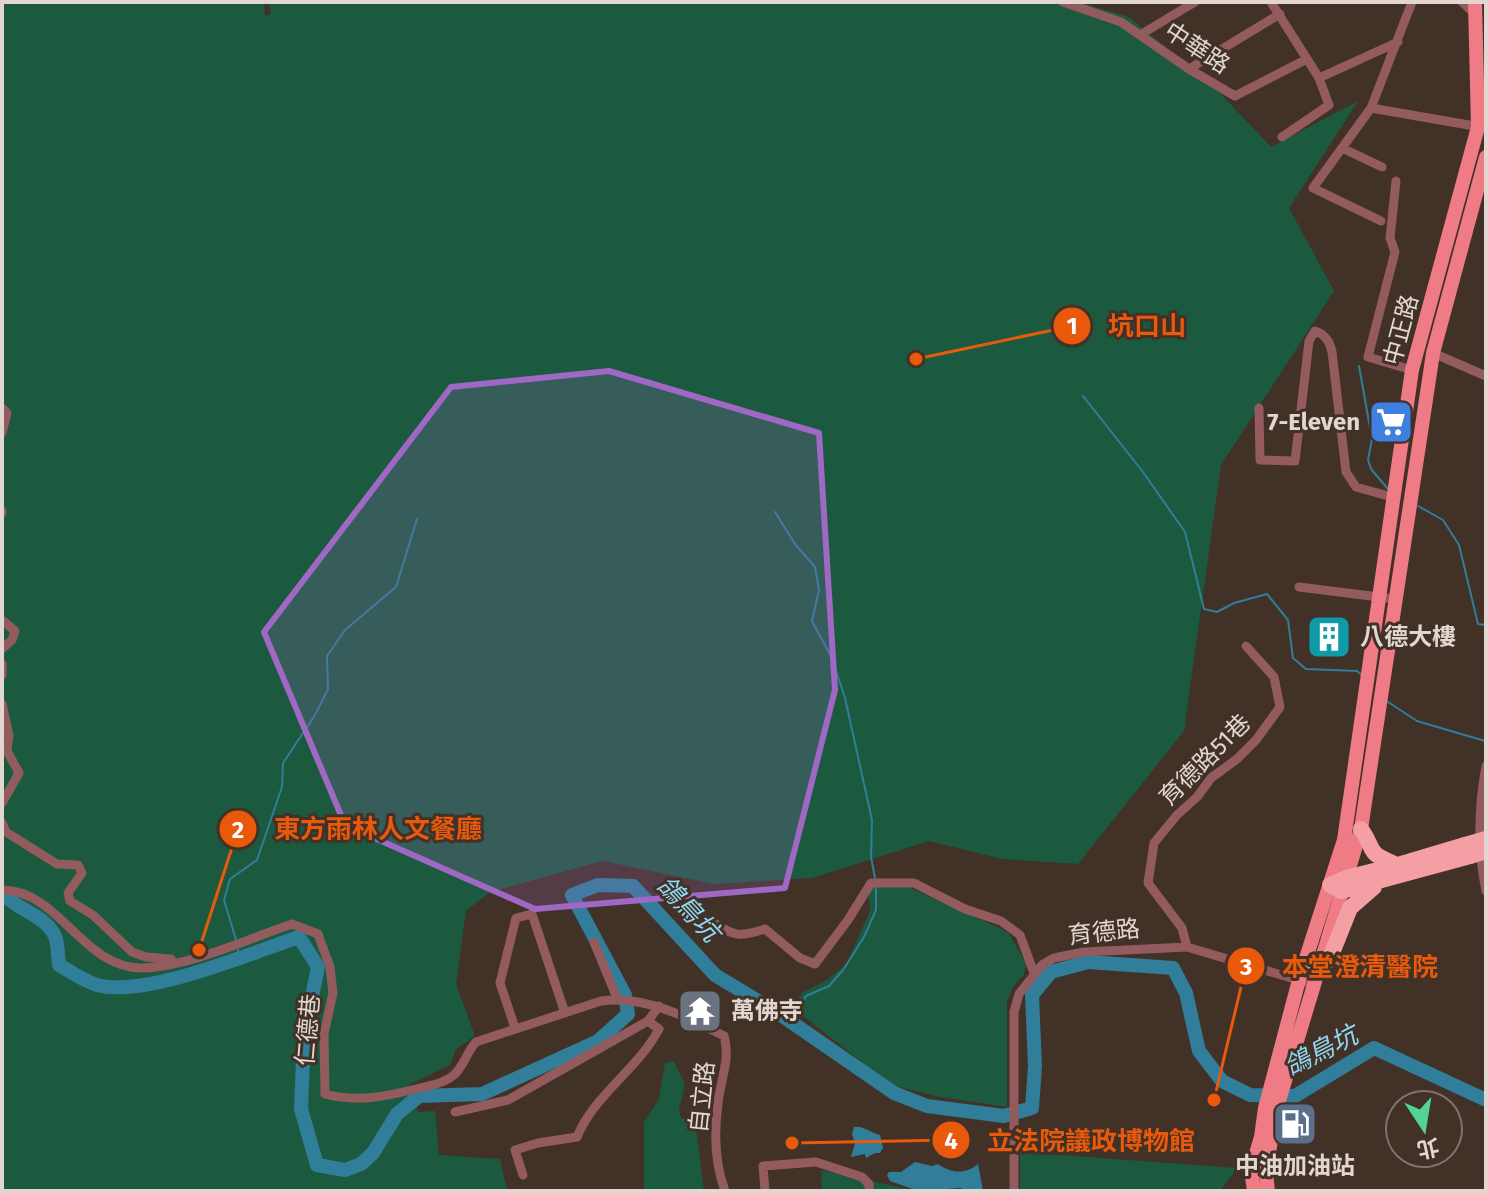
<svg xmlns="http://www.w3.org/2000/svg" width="1488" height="1193" viewBox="0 0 1488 1193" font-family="'Fira Sans','Noto Sans TC',sans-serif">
<rect width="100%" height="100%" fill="#413127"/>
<path fill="#1c5a3f" d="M 2,2 L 264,2 L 265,16 L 271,14 L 269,2 L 1079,2 L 1129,17 L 1215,88 L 1271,147 L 1358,101 L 1289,208 L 1334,291 L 1221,465 L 1184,731 L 1078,864 L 1002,859 L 929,841 L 812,878 L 714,884 L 603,861 L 490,892 L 466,911 L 456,984 L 475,1036 L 456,1049 L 450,1065 L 409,1085 L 418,1112 L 435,1111 L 439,1155 L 500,1159 L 507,1191 L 2,1191 Z
M 868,887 L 908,887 L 1008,932 L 1026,963 L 1024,974 L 1013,987 L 1007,1001 L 1007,1107 L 940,1097 L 891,1085 L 793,1008 L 802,993 L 825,981 L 846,965 L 870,911 Z
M 674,1061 L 685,1084 L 679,1109 L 681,1118 L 695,1121 L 704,1191 L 644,1191 L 644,1122 L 659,1099 L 665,1063 Z
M 1020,1152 L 1237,1168 L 1220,1191 L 1020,1191 Z
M 821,1170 L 918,1191 L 822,1191 Z"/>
<path fill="#307e9a" d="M 854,1127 C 863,1125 873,1134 880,1135 L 883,1148 L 880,1153 L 875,1153 L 866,1158 L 865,1154 L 851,1157 L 855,1143 L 852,1134 Z
M 915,1162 L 932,1166 L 938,1164 C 951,1173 965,1175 978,1164 L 983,1191 L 965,1191 L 961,1188 L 918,1191 L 890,1181 L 887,1175 L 889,1172 L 901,1172 Z"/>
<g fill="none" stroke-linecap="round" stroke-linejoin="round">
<path stroke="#307e9a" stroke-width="2" d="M 1359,366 L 1372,439 L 1368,460 L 1371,469 L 1388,489
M 1083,396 L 1143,472 L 1185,532 L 1204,609 L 1217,612 L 1234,603 L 1267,594 L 1288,620 L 1293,658 L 1306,669 L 1357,671 L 1362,675
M 1418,506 L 1443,520 L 1459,545 L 1478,624 L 1486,625
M 775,512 L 795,544 L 815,567 L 819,590 L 812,621 L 831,656 L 845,698 L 872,820 L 871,857 L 875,878
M 1385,700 L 1417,721 L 1485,741
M 236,940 L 224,900 L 230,879 L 257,860 L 282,787 L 283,763 L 315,715 L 328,689 L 327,656 L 345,630 L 396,587 L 417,519
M 237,946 L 240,956
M 791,1022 L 806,996 L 829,986 L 843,970 L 864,937 L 876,910 L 876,888"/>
<path stroke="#307e9a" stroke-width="14" d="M 2,893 C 16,910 49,916 56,939 C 58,947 58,957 59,965 C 71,972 84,981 97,985 C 145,998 251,953 299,937 L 318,967 L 304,1035 L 301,1109 L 317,1165 L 345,1170 L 361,1164 L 373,1153 L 397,1114 L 419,1096 L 482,1094 L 598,1041 L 628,1014 L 625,995 L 572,895 L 598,885 L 633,886 L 715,975 L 781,1015 L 894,1093 L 927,1106 L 1004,1116 L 1032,1108 L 1035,1066 L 1032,995 L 1051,972 L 1088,962 L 1173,968 L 1186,993 L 1199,1051 L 1222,1081 L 1250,1095 L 1295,1096 L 1374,1048 L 1486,1100"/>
<path stroke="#935b5e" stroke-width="9" d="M 1063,2 L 1121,22 L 1189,69 L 1235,96 L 1307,59
M 1271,2 L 1319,78 L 1329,105 L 1282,137
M 1462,2 L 1475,14
M 1140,35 L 1195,2
M 1189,69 L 1280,14
M 1319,78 L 1398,42
M 1371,108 L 1486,128
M 1342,148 L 1382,167
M 1396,181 L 1390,238 L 1395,252 L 1368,357 L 1412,370
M 1381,221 L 1313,188 L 1371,108 L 1412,2
M 1433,353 L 1486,376
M 2,408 L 7,413 L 2,433
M 1259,408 L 1260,460 L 1295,461 L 1309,341 L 1315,331 C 1325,334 1330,342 1332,352 L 1346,472 L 1356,487 L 1392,497
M 2,511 L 2,513
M 1299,587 L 1395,599
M 2,620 L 15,631 L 12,640 L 2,649
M 2,664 L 2,675
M 2,704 L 9,736 L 7,751 L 19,773 L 2,803
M 1486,766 C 1478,809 1477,848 1486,891
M 2,823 L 6,832 L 57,864 L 78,865 L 82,873 L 68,893 L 70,901 L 93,915 L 132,952 L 146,957 L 171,959
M 2,890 C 60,890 83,970 144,968 C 190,966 248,939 292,924 L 318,934 L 330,967 L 333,993 L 324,1034 L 325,1094 C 358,1103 387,1096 420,1088 C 432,1085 445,1083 455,1074 C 464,1065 467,1052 476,1042 L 601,1001 C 644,995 687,1017 724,1036 C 731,1059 720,1081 718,1104 C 714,1133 715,1164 725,1191
M 713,922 C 734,937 741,937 765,929 L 800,958 L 815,964 L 848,920 L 871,883 L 914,883 L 965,909 L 1001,921 L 1020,935 L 1034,973
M 594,942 L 617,998
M 1187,947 L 1182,928 L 1148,883 L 1154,843 L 1177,815 L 1197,797 L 1211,778 L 1237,759 L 1256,740 L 1280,707 L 1274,677 L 1246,646
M 515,1028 L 500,983 L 516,918 L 532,914 L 565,1013
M 455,1112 L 508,1100 L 648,1021
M 523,1175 L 515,1150 L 538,1143 L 577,1137 C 594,1095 638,1069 659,1029 L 648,1021 L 659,1006
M 765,1191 L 763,1166 L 816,1162 L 862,1177 L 869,1184 L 869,1191
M 1014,1191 L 1014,1012 L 1019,994 L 1042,965 L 1054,958 L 1084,952 L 1187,947 L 1315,985"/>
<path stroke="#ef7b85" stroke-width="14" d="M 1254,1191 L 1251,1170 L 1261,1137 L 1265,1108 L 1299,980 L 1344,840 L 1412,370 L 1478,127 L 1475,2
M 1268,1191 L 1266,1173 L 1275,1114 L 1361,829 L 1433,353 L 1486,157"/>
<path stroke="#f39fa3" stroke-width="16" d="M 1361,829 C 1378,854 1364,851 1397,865
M 1330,885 L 1341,891 L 1470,856
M 1330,885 L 1346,878 L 1398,865 L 1465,845
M 1319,970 L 1330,958 L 1350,908 L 1374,887"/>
<path stroke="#f39fa3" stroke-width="16" d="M 1465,845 L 1486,839
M 1470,856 L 1486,851"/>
</g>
<path fill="#9f68c5" fill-opacity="0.2" stroke="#9f68c5" stroke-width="6" stroke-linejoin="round" d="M 609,371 L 819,433 L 835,690 L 785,888 L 535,909 L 345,825 L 264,632 L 451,387 Z"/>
<defs>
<g id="supermarket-square" transform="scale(2.3)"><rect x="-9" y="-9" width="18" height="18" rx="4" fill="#3f7fe0" stroke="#413127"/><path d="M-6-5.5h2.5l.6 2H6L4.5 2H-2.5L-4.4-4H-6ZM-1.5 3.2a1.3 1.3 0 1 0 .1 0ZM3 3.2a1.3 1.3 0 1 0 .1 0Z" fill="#fff"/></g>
<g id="building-square" transform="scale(2.3)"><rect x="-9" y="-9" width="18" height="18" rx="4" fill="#0f9aa8" stroke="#413127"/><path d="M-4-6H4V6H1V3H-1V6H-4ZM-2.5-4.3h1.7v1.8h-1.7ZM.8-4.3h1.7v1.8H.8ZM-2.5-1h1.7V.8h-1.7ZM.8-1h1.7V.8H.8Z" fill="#fff"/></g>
<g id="temple-square" transform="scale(2.3)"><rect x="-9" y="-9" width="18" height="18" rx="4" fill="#6b7280" stroke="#413127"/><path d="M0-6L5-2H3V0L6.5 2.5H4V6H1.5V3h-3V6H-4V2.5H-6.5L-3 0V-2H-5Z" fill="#fff"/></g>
<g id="fuel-square" transform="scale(2.3)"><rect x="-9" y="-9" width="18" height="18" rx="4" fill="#5c6f8a" stroke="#413127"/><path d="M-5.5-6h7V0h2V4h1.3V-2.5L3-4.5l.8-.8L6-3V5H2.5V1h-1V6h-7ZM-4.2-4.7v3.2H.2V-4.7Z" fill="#fff"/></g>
</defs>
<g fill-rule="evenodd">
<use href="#supermarket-square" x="1391" y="422"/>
<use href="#building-square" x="1329" y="637"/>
<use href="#temple-square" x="700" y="1011"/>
<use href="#fuel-square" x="1295" y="1124"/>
</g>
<g text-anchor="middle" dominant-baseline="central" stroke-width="6" stroke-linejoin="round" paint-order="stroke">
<g font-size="24" fill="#e1d7d0" stroke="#413127">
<text transform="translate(1197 48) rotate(33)">中華路</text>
<text transform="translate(1401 330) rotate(-75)">中正路</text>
<text transform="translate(1205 760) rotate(-45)">育德路51巷</text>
<text transform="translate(1104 932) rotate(-6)">育德路</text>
<text transform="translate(308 1030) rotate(-85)">仁德巷</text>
<text transform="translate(702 1097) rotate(-84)">自立路</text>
</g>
<g font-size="24" font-weight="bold" fill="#e1d7d0" stroke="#413127" text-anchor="start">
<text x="1360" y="422" text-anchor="end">7-Eleven</text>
<text x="1360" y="637">八德大樓</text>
<text x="731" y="1011">萬佛寺</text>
<text x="1295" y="1166" text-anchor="middle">中油加油站</text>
</g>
<g font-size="26" font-style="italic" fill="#91d9f5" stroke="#413127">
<text transform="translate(688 909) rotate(47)">鴿鳥坑</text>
<text transform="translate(1321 1051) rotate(-27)">鴿鳥坑</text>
</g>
</g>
<path fill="none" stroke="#e8590c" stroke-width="3" d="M916 359L1072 326M199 950L238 829M1214 1100L1246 966M792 1143L951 1140"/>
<g fill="#e8590c" stroke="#413127" stroke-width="3">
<circle cx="916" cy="359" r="8"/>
<circle cx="199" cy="950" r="8"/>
<circle cx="1214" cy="1100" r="8"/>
<circle cx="792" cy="1143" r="8"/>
<circle cx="1072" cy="326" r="20"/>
<circle cx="238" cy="829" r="20"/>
<circle cx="1246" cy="966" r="20"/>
<circle cx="951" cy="1140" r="20"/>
</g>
<g font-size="24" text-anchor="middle" font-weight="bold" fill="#fff">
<text x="1072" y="334">1</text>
<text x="238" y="838">2</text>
<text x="1246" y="975">3</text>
<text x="951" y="1149">4</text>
</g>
<g font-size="26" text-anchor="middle" font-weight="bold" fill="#e8590c" stroke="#413127" stroke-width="6" stroke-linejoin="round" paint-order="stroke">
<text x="1147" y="335">坑口山</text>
<text x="378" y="838">東方雨林人文餐廳</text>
<text x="1360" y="976">本堂澄清醫院</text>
<text x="1091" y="1150">立法院議政博物館</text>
</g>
<rect width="1488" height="1193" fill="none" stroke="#e1d7d0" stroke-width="8"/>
<g transform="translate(1424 1129) rotate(168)"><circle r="38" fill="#413127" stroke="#81736b" stroke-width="2"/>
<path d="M0-6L14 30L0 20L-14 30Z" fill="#54d396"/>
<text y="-12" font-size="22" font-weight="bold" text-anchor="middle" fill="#e1d7d0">北</text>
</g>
</svg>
